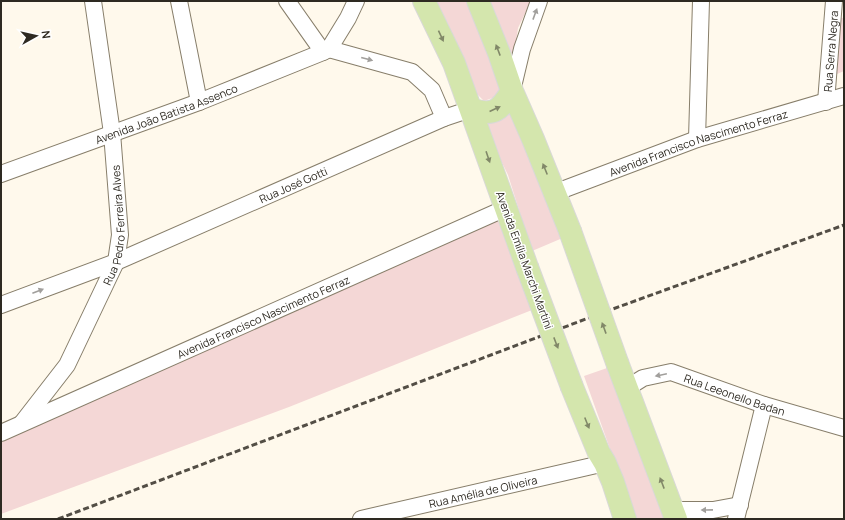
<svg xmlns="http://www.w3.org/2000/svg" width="845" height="520" viewBox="0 0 845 520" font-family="Manrope,sans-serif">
<rect width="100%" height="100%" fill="#fff9ec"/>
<path fill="#f4d7d6" d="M 436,1 L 471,1 L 504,87 L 498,96 L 484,101 L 473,90 L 448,24 Z
M 487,1 L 531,1 L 518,28 L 512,69 Z
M 836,17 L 844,18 L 844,71 L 837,74 Z
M 511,106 L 565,237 L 532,251 L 508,175 L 481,119 Z
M 494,217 L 500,221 L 532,310 L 289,407 L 1,514 L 1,439 Z
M 610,367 L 669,519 L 635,519 L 584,376 Z"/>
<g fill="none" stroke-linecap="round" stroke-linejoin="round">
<g stroke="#877e6a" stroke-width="18">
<g id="street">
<path d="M 179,1 L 199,102"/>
<path d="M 287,1 L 323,52"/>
<path d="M 329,49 L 412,72 L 432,90 L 444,118"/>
<path d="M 512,91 L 522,49 L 539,1"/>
<path id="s1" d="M 826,102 L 834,1"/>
<path d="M 697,139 L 701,1"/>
<path id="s2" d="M 1,174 L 199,102 L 323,52 L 329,49 L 348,18 L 356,1"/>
<path id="s3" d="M 554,193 L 697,139 L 844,96"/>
<path id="s4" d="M 1,305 L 116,262 L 444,118 L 471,109"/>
<path id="s5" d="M 627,388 L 643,378 L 671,372 L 764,405 L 844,428"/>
<path id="s6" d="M 22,423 L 67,365 L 116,262 L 120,235 L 112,133 L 93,1"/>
<path id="s7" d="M 1,433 L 506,208"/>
<path d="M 673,510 L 713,510 L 740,505"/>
<path id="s8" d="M 361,519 L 605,463"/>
<path d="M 736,519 L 764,405"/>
</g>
</g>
<g stroke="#d9d9d7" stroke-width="24">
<path id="primary" d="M 424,1 L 454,63 L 527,267
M 478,1 L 499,53 L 512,91 L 533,139 L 570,231
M 471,109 C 494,117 500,110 512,91
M 618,365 L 676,519
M 572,387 L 599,453 L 605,463 L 613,482 L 625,519"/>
</g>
<use href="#street" stroke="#fff" stroke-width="16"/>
<use href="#primary" stroke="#d4e6ad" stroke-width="22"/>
<path stroke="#534e45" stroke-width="3" stroke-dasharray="6 3" stroke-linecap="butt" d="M 58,519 L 599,314 L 844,225"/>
<g stroke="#d9d9d7" stroke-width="24" stroke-linecap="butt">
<path id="primary-bridge" d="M 570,231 L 618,365
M 527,267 L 572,387"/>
</g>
<use href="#primary-bridge" stroke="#d4e6ad" stroke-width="22"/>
</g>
<defs><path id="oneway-solid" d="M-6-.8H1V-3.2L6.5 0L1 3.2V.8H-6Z"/></defs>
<g fill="#a19f9c">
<use href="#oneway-solid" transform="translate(535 14) rotate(-70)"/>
<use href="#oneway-solid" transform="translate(367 59) rotate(15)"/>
<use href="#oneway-solid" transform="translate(38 291) rotate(-21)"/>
<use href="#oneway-solid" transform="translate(661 375) rotate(168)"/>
<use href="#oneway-solid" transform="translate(707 510) rotate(179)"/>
</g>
<g fill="#818868">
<use href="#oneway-solid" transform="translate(441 36) rotate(65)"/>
<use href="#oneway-solid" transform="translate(498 50) rotate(-111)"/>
<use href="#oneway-solid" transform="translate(495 109) rotate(-25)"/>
<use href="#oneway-solid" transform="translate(488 157) rotate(71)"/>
<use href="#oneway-solid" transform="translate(545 169) rotate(-112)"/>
<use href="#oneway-solid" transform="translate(604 328) rotate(-110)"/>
<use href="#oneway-solid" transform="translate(556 343) rotate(69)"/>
<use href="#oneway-solid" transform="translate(587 423) rotate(68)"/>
<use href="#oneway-solid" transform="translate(662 483) rotate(-111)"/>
</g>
<g text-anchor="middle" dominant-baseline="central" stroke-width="3" stroke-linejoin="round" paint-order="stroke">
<g font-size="11" fill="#2e2a22" stroke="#fff">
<text stroke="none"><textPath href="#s1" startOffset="51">Rua Serra Negra</textPath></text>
<text stroke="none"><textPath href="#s2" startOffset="176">Avenida João Batista Assenco</textPath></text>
<text stroke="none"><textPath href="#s3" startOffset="153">Avenida Francisco Nascimento Ferraz</textPath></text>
<text stroke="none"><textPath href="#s4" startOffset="316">Rua José Gotti</textPath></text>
<text stroke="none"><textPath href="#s6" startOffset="224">Rua Pedro Ferreira Alves</textPath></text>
<text transform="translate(525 260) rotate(70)">Avenida Emília Marchi Martini</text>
<text stroke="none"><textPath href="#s7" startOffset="287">Avenida Francisco Nascimento Ferraz</textPath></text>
<text stroke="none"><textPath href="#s5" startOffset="115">Rua Leeonello Badan</textPath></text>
<text stroke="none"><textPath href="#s8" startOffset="125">Rua Amélia de Oliveira</textPath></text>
</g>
</g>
<rect width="845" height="520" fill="none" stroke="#2e2a22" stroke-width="4"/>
<g transform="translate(36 36) rotate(82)" stroke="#ffffff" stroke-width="3" paint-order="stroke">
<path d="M0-3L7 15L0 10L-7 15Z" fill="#2e2a22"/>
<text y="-6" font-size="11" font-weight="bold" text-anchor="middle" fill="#2e2a22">N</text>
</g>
</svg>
